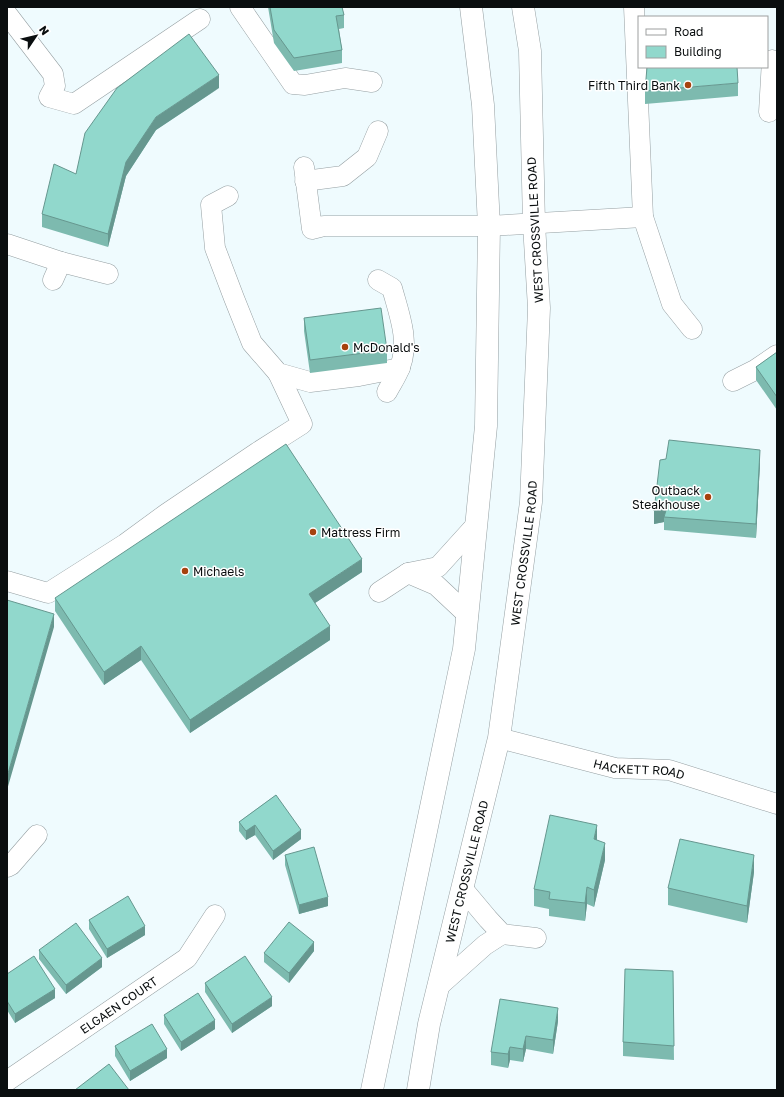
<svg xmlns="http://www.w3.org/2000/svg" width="784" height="1097" viewBox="0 0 784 1097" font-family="'Golos Text',sans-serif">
<rect width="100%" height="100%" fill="#effbfe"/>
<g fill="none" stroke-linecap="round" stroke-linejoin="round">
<g stroke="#959fa2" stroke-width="21">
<g id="minor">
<path d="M 240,7 L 293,84 L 305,85 L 345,78 L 372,82"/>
<path d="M 634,7 L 643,217 L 672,304 L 692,329"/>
<path d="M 7,14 L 53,74 L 55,86 L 49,97 L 74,104 L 200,19"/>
<path d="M 769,112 L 772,60"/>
<path d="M 304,167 L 312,229 L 324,226 L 489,226 L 643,217"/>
<path d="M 305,181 L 343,176 L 367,157 L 378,131"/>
<path d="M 228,196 L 211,205 L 215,248 L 234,298 L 252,343 L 278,373 L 310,382 L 359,376 L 400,368"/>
<path d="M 7,244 L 61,262 L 108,274"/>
<path d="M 53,280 L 61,262"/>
<path d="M 378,280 L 392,288 C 399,314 410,341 400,367 C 397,376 391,384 387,392"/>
<path d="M 733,381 L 755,370 L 777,355"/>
<path d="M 408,573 L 436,585 L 468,615"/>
<path d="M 7,581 L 48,593 L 125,544 L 166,514 L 258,452 L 302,424 L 278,373"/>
<path d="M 379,592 L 408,573 L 438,567 L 476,525"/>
<path id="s1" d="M 499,738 L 615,768 L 669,770 L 777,804"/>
<path d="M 7,867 L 11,865 L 37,835"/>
<path d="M 462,888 L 488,919 L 502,934 L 536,938"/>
<path d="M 439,986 L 485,945 L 502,934"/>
<path id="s2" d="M 7,1081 L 187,958 L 215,915"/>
</g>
</g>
<g stroke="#959fa2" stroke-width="23">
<g id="major">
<path d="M 372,1090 L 464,649 L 486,426 L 489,226 L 483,105 L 471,7"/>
<path id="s3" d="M 418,1090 L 429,1024 L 499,738 L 531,502 L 539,308 L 534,224 L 530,51 L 523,7"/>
</g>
</g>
<use href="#minor" stroke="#fff" stroke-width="20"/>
<use href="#major" stroke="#fff" stroke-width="22"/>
</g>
<path fill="#7dbaaf" d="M 268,7 L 342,7 L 344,15 L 344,28 L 339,29 L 342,50 L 342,63 L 294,71 L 274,43 Z
M 738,83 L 738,96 L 645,104 L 645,91 Z
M 219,88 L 156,130 L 126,176 L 108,247 L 42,227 L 42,214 L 76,174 Z
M 304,318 L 387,350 L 387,363 L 310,373 L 304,331 Z
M 777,352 L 777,410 L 756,380 L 756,367 Z
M 760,463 L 756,538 L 664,530 L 664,522 L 654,524 L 654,511 Z
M 362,572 L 315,603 L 330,640 L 190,733 L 141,660 L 104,685 L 55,611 L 55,598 Z
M 276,795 L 301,839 L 273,860 L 255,835 L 246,840 L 239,831 L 239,822 Z
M 597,840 L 605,860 L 594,907 L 587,904 L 585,921 L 549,916 L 549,909 L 534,906 L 534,889 Z
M 285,855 L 328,906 L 299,914 L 285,865 Z
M 754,872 L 747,923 L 668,905 L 668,888 Z
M 89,920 L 145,935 L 107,958 L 89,929 Z
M 39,950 L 102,967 L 66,994 L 39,959 Z
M 314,951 L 289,983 L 264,962 L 264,953 Z
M 673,971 L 674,1060 L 623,1056 L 623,1042 Z
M 7,974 L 55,998 L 15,1023 L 7,1010 Z
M 205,983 L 272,1006 L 232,1033 L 205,992 Z
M 164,1015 L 215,1029 L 181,1051 L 164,1024 Z
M 558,1021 L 553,1054 L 526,1049 L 523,1062 L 510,1060 L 508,1068 L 491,1065 L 491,1052 Z
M 115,1046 L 167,1058 L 130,1081 L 115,1056 Z"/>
<path fill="#66978f" d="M 219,75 L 219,88 L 156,130 L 126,176 L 108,247 L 108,234 L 126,162 L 156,117 Z
M 760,450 L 760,463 L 756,538 L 756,524 Z
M 667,507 L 664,517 L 664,522 L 654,524 L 654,511 Z
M 362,559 L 362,572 L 309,607 L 309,594 Z
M 54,614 L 54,627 L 7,790 L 7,777 Z
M 330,626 L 330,640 L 190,733 L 190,720 Z
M 141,646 L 141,660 L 104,685 L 104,672 Z
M 255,825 L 255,835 L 246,840 L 246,831 Z
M 597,825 L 597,843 L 594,839 Z
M 301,830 L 301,839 L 273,860 L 273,851 Z
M 605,843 L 605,860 L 594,907 L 594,890 Z
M 754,855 L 754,872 L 747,923 L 747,906 Z
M 587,887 L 587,904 L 585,921 L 585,903 Z
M 328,897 L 328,906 L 299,914 L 299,905 Z
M 145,926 L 145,935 L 107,958 L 107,949 Z
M 314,942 L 314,951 L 289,983 L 289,973 Z
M 102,958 L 102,967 L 66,994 L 66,985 Z
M 55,989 L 55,998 L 15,1023 L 15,1014 Z
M 272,997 L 272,1006 L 232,1033 L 232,1024 Z
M 558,1008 L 558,1021 L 553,1054 L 553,1040 Z
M 215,1020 L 215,1029 L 181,1051 L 181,1042 Z
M 526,1036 L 526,1049 L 523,1062 L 523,1049 Z
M 510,1047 L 510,1060 L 508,1068 L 508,1054 Z
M 167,1049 L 167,1058 L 130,1081 L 130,1071 Z"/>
<path fill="#91d8cc" stroke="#66978f" d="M 270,7 L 342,7 L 344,15 L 336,16 L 342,50 L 294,58 L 274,30 Z
M 189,34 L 219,75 L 156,117 L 126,162 L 108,234 L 42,214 L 54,164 L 76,174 L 85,133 L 117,88 Z
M 647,67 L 737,67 L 738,83 L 645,91 Z
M 381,308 L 387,350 L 310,360 L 304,318 Z
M 777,352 L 777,397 L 756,367 Z
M 669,440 L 760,450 L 756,524 L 664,517 L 667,507 L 654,511 L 660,460 L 666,459 Z
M 286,444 L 362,559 L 309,594 L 330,626 L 190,720 L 141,646 L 104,672 L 55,598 Z
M 7,600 L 54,614 L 7,777 Z
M 276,795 L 301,830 L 273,851 L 255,825 L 246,831 L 239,822 Z
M 550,815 L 597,825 L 594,839 L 605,843 L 594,890 L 587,887 L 585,903 L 549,899 L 550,892 L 534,889 Z
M 680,839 L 754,855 L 747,906 L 668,888 Z
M 314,847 L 328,897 L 299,905 L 285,855 Z
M 128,896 L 145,926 L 107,949 L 89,920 Z
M 289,922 L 314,942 L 289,973 L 264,953 Z
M 76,923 L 102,958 L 66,985 L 39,950 Z
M 34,956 L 55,989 L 15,1014 L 7,1001 L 7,974 Z
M 245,956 L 272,997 L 232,1024 L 205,983 Z
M 625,969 L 673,971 L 674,1046 L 623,1042 Z
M 198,993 L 215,1020 L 181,1042 L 164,1015 Z
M 500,999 L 558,1008 L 553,1040 L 526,1036 L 523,1049 L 510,1047 L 508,1054 L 491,1052 Z
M 152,1024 L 167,1049 L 130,1071 L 115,1046 Z
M 109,1064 L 129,1090 L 75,1090 Z"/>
<g fill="#a6420d" stroke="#fff" stroke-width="1.5">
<circle cx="688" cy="85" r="4"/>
<circle cx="345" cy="347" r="4"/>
<circle cx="708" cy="497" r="4"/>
<circle cx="313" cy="532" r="4"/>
<circle cx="185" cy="571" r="4"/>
</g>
<g text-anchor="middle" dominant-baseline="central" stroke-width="3" stroke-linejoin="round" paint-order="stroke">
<g font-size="12" fill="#0a0e0f" stroke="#fff" text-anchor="start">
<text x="680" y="85" text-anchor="end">Fifth Third Bank</text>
<text x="353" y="347">McDonald's</text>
<text x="700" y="490" text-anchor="end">Outback<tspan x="700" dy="14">Steakhouse</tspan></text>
<text x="321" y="532">Mattress Firm</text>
<text x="193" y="571">Michaels</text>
</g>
<g font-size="12" fill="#0a0e0f" stroke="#fff">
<text transform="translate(535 230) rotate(-93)">WEST CROSSVILLE ROAD</text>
<text stroke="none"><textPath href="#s3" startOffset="548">WEST CROSSVILLE ROAD</textPath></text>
<text stroke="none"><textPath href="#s1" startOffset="144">HACKETT ROAD</textPath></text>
<text stroke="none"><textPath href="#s3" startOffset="224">WEST CROSSVILLE ROAD</textPath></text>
<text stroke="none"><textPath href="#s2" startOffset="135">ELGAEN COURT</textPath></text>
</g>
</g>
<rect width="784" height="1097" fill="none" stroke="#0a0e0f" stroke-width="16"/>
<rect x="638" y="16" width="130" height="52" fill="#ffffff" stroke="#9d9f9f"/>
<rect x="646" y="29" width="20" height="6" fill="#ffffff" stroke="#9d9f9f"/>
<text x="674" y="36" font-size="12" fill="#0a0e0f">Road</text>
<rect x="646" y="46" width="20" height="12" fill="#91d8cc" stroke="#9d9f9f"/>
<text x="674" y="56" font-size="12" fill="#0a0e0f">Building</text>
<g transform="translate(36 36) rotate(55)" stroke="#ffffff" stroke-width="3" paint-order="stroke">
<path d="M0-3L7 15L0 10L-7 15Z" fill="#0a0e0f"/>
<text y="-6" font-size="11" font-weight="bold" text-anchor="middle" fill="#0a0e0f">N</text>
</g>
</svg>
